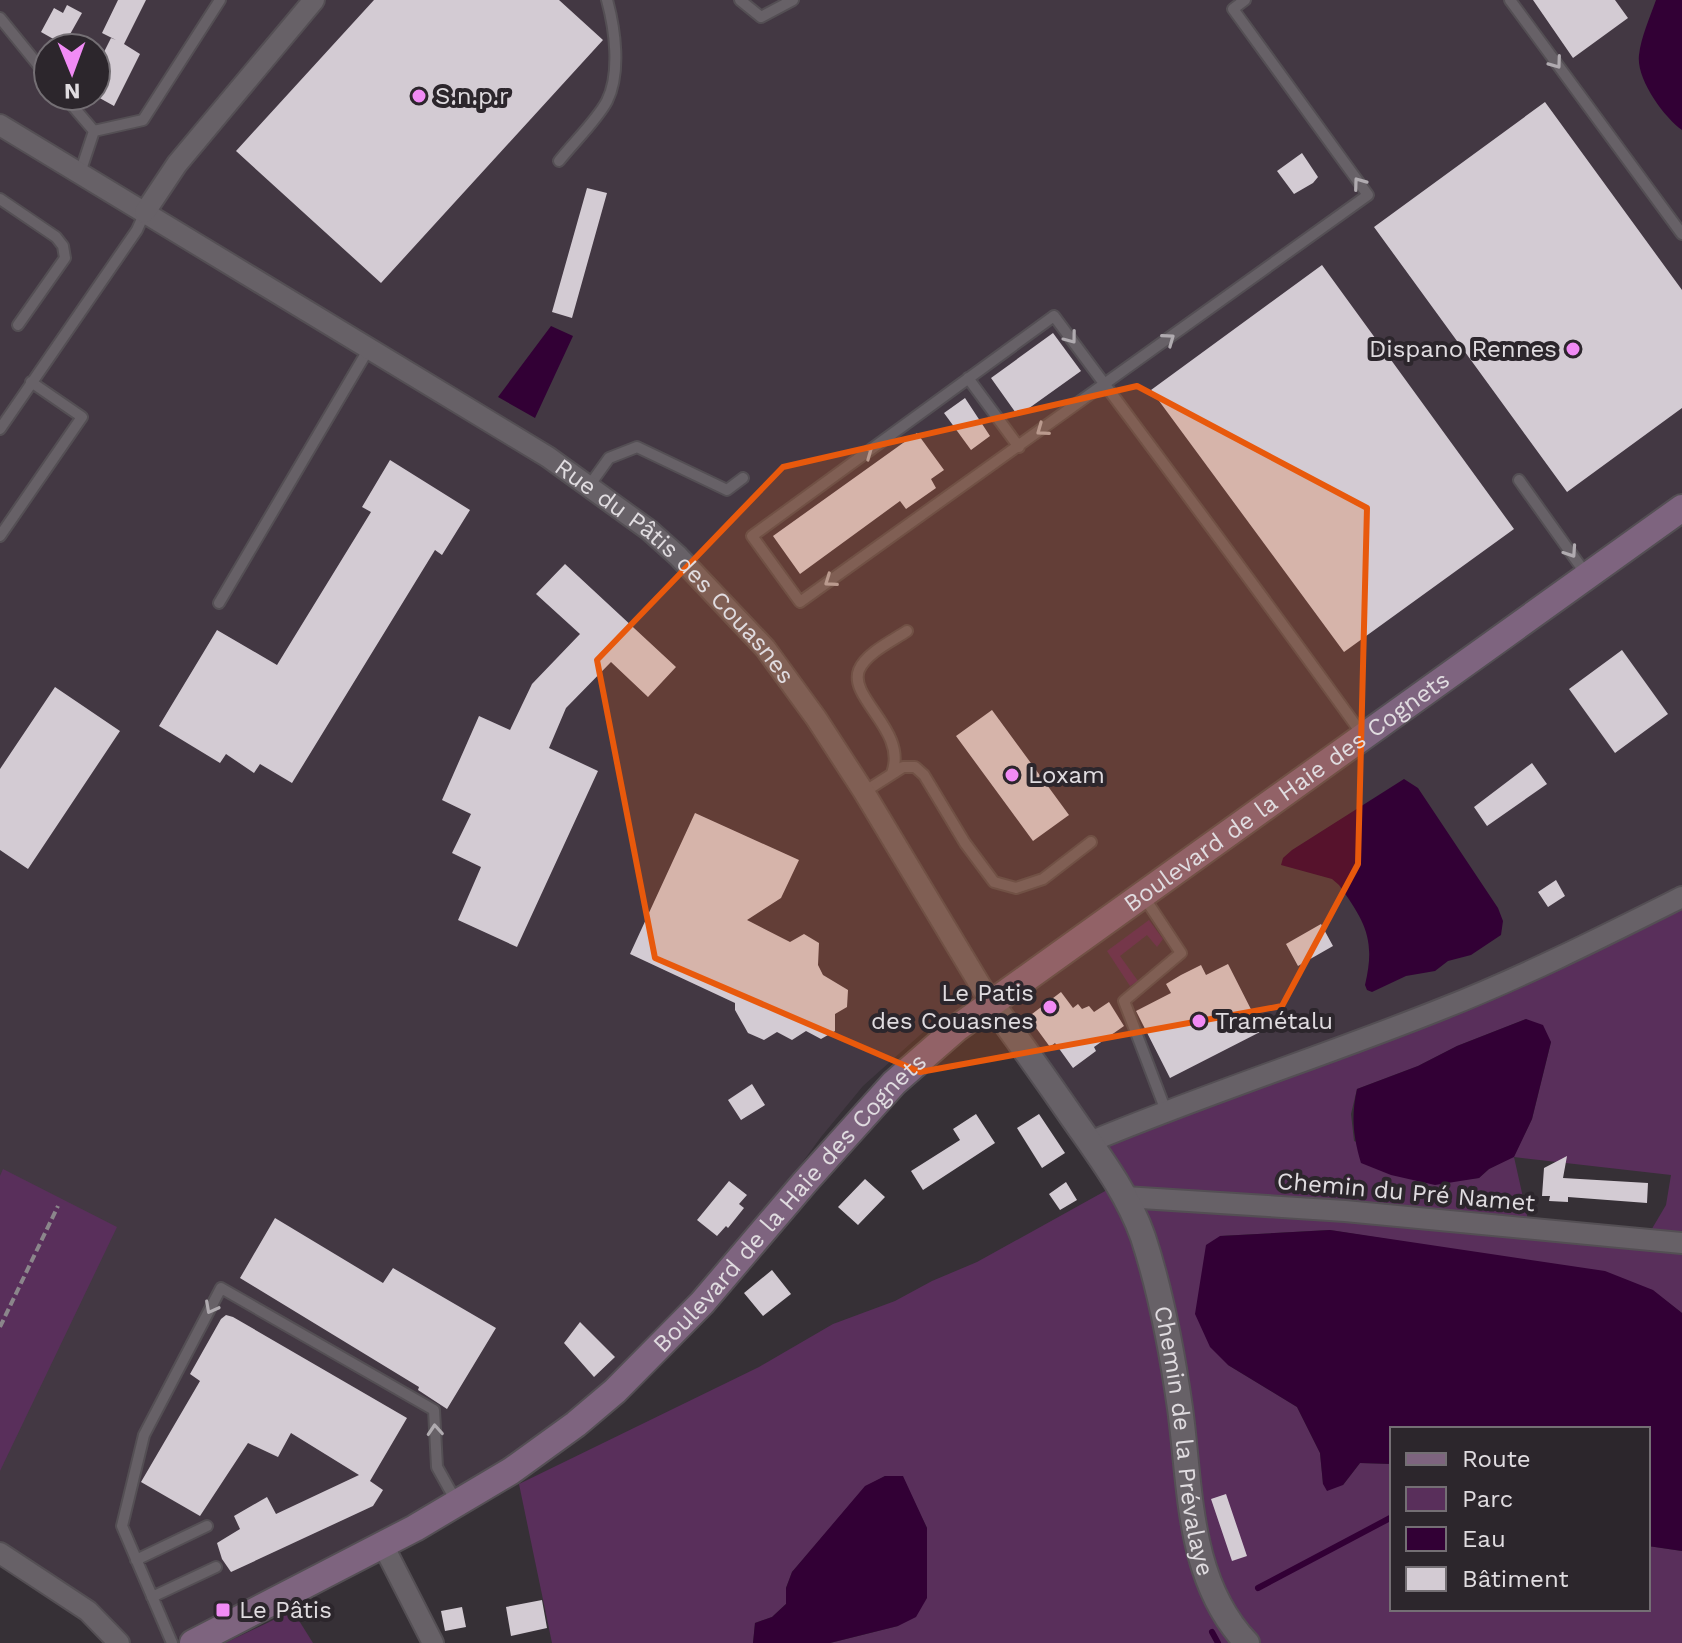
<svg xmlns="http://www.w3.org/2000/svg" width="1682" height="1643" viewBox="0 0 1682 1643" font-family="'Work Sans',sans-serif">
<rect width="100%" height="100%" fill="#363036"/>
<path fill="#433843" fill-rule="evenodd" d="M 0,0 L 1682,0 L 1682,893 L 1460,997 L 1100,1142 L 991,1003 L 939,1018 L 863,1086 L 821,1137 L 777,1197 L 689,1301 L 612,1378 L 562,1421 L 505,1462 L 435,1504 L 169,1643 L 124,1643 L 85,1608 L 0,1542 ZM 48,48 L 96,48 L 96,96 L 48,96 Z"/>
<path fill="#592f5b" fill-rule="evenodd" d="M 1682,893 L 1682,1313 L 1652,1290 L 1418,1244 L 1330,1230 L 1220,1236 L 1228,1365 L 1297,1407 L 1320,1453 L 1323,1484 L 1343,1485 L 1360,1463 L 1392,1464 L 1392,1609 L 1648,1609 L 1648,1546 L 1682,1551 L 1682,1643 L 830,1643 L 898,1626 L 927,1528 L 902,1476 L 885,1476 L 865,1487 L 792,1572 L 786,1588 L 786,1604 L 772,1617 L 755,1623 L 753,1643 L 552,1643 L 519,1484 L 759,1367 L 833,1324 L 895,1301 L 932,1281 L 977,1262 L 1107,1190 L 1117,1170 L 1100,1142 L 1460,997 ZM 1526,1019 L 1551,1042 L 1532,1119 L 1514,1156 L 1489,1169 L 1479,1178 L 1460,1180 L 1354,1141 L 1351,1114 L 1357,1089 L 1418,1066 L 1457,1046 ZM 1514,1157 L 1671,1175 L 1666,1205 L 1640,1249 L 1532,1238 Z
M 1149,920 L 1163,939 L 1157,947 L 1147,935 L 1120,956 L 1138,981 L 1130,986 L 1107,951 Z
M 3,1169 L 117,1227 L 0,1471 L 0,1176 Z
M 293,1611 L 313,1643 L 225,1643 L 292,1611 Z"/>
<path fill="#320035" d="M 1656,0 L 1682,0 L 1682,130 C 1664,117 1636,79 1639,55 C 1641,37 1650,17 1656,0 Z
M 551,326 L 573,336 L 535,418 L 498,397 Z
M 1404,779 L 1418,788 L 1498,908 L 1503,921 L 1501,935 L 1471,955 L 1448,961 L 1435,971 L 1406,976 L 1372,992 L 1367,990 L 1365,985 C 1376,939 1365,922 1339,885 L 1332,879 L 1281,865 L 1283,858 L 1292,850 Z
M 1526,1019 L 1543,1025 L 1551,1042 L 1532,1119 L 1514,1157 L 1489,1169 L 1479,1178 L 1435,1185 L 1391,1175 L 1361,1163 C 1353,1136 1351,1116 1357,1089 L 1418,1066 L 1457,1046 Z
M 1330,1230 L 1605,1271 L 1653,1290 L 1682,1313 L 1682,1551 L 1648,1546 L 1648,1429 L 1392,1429 L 1392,1464 L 1360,1463 L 1343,1485 L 1327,1491 L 1323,1484 L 1320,1453 L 1297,1407 L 1228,1365 L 1210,1347 L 1195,1314 L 1206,1245 L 1220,1236 Z
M 885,1476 L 903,1476 L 927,1528 L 927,1598 L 916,1617 L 898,1626 L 830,1643 L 753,1643 L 755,1623 L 772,1617 L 786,1604 L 786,1588 L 792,1572 L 865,1486 Z"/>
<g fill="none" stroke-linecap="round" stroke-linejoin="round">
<path stroke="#320035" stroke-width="6" d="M 1258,1588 L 1392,1517
M 1212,1632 L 1218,1643"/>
</g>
<path fill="#d3cbd3" d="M 118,0 L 146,0 L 124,44 L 140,54 L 114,106 L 96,96 L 96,68 L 111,38 L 116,40 L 102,33 Z
M 374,0 L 559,0 L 603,40 L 381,283 L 236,151 Z
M 1533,0 L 1615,0 L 1628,18 L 1573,58 Z
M 67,5 L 82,13 L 64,45 L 41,32 L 54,8 L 63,13 Z
M 1545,102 L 1682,290 L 1682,408 L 1567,492 L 1374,227 Z
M 1302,153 L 1318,177 L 1313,183 L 1294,194 L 1277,171 Z
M 587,188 L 607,193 L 572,318 L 552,312 Z
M 1322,265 L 1514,529 L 1344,652 L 1151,390 Z
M 1053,333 L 1081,371 L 1018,416 L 991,378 Z
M 965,398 L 990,436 L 971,450 L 944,413 Z
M 917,433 L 944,470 L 931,479 L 936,488 L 906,509 L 900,501 L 800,574 L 773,536 Z
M 390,460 L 470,510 L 442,555 L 435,550 L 292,783 L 260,764 L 254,773 L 226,754 L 220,763 L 159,726 L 217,630 L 277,665 L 371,512 L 362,507 Z
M 565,564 L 676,667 L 648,697 L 611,662 L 566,708 L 549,748 L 598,771 L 517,947 L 458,920 L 481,867 L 452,853 L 471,814 L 442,800 L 479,716 L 510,730 L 532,684 L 580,634 L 536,594 Z
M 1622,650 L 1668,714 L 1615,753 L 1569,689 Z
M 55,687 L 120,731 L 28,869 L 0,850 L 0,769 Z
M 992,710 L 1069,815 L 1033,841 L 956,736 Z
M 1532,763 L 1547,784 L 1487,826 L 1474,807 Z
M 695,813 L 799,860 L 781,898 L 747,920 L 790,942 L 804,934 L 819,943 L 818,965 L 823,975 L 848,990 L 847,1007 L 835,1014 L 835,1031 L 821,1039 L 806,1031 L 792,1040 L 777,1032 L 764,1040 L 748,1033 L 735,1010 L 735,1003 L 630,954 Z
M 1556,880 L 1565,896 L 1548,907 L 1538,892 Z
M 1321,924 L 1333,946 L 1298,966 L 1286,944 Z
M 1228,964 L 1262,1031 L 1170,1078 L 1136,1011 L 1171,993 L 1166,984 L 1181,975 L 1201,965 L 1206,975 Z
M 1061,992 L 1073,1008 L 1078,1004 L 1082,1009 L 1089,1006 L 1094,1012 L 1109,1002 L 1124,1026 L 1094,1047 L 1096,1051 L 1073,1068 L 1055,1043 L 1050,1047 L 1031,1021 L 1032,1014 Z
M 752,1084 L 765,1105 L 741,1120 L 728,1100 Z
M 976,1114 L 995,1143 L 923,1190 L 911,1171 L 960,1140 L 953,1129 Z
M 1039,1114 L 1065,1153 L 1042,1168 L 1017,1128 Z
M 1567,1156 L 1563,1178 L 1648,1183 L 1647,1203 L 1568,1197 L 1568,1202 L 1549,1201 L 1550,1196 L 1542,1196 L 1544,1168 Z
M 865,1179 L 885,1197 L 858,1225 L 838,1207 Z
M 729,1181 L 747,1195 L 739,1204 L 744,1208 L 728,1228 L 726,1226 L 717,1236 L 697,1220 Z
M 1066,1182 L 1077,1200 L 1060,1210 L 1049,1194 Z
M 275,1218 L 383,1283 L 393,1268 L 496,1328 L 447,1409 L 418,1390 L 419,1387 L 240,1278 Z
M 772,1270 L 791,1294 L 763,1316 L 744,1293 Z
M 226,1315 L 233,1317 L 407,1418 L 370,1481 L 383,1490 L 373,1506 L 231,1572 L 222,1559 L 217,1543 L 240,1529 L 234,1516 L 267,1497 L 276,1514 L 359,1475 L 291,1433 L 278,1457 L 248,1443 L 200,1516 L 141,1482 L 200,1381 L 190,1374 L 221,1319 Z
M 580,1322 L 615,1357 L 594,1377 L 564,1343 Z
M 1226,1494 L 1247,1556 L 1232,1561 L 1211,1499 Z
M 542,1600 L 547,1628 L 511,1636 L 506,1607 Z
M 462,1607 L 466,1627 L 445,1631 L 441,1611 Z"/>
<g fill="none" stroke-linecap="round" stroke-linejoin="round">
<g stroke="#544f54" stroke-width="14">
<path id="service" d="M 740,0 L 761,17 L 793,0
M 1245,0 L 1233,9 L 1368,195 L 800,602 L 752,536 L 1054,316 C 1157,455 1261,593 1362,734
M 1510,0 L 1682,234
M 0,18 L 48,77
M 64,96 L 94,131 L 80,173
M 94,131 L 143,120 L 220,0
M 559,161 C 573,143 597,120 607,101 C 621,73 615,29 607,0
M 0,199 L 56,237 L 63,246 L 65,258 L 18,325
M 968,378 L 1019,447
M 0,429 L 137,230 L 145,212
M 1519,480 L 1586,574
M 589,486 L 609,458 L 637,447 L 727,490 L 743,478
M 0,536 L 82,417 L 31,382
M 219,603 L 368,350
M 892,773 C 908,731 848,698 859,670 C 866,653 892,641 907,631
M 864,792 L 903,767 L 915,767 L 924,775 L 965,843 L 994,882 L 1016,888 L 1043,879 L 1091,842
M 1144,897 L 1181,953 L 1124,1001 L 1166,1111
M 136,1560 L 207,1526
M 152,1597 L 216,1567
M 172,1643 L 122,1526 L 144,1435 L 221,1288 L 434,1410 L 437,1467 L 456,1501"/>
</g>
<g stroke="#544f54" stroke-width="24">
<g id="minor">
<path id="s1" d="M 0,125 L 548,457 L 649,530 L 678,556 L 765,648 L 816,718 L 864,792 L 991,1003"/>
<path d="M 145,212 L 177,164 L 314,0"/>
<path d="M 1090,1142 C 1207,1093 1327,1055 1444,1008 C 1525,976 1604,936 1682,897"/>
<path d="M 1125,1197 L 1345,1211 L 1682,1243"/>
<path d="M 383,1545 L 433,1643"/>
<path d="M 0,1553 L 88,1611 L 119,1643"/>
</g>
</g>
<g stroke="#544f54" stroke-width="28">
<g id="tertiary">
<path id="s2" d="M 991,1003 C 1021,1044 1050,1085 1079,1127 C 1103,1161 1129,1197 1143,1237 C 1161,1292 1172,1351 1180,1408 C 1191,1488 1187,1580 1247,1643"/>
</g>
</g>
<g stroke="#544f54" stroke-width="30">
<g id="secondary">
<path id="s3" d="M 193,1643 L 415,1528 L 511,1471 L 576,1424 L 615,1391 L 702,1303 L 805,1182 L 894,1083 L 957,1028 L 1682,508"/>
</g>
</g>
<path stroke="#8b868b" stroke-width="4" stroke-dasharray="8 4" stroke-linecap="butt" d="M 0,1327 L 58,1206"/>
<use href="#service" stroke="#676167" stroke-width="10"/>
<use href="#minor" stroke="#676167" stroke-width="20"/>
<use href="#tertiary" stroke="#676167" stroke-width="24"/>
<use href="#secondary" stroke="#7e647f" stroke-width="26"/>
</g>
<defs><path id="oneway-chevron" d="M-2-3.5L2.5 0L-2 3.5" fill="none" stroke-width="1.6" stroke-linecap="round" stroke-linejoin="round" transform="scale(2)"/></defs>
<g stroke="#b0abb0">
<use href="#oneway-chevron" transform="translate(1556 63) rotate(54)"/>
<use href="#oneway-chevron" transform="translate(1359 183) rotate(-126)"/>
<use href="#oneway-chevron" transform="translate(1071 338) rotate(53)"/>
<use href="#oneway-chevron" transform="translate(1169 339) rotate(-36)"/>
<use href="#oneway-chevron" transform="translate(1042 430) rotate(144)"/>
<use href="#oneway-chevron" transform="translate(867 452) rotate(-36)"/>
<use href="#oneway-chevron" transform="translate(1571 552) rotate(56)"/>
<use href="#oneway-chevron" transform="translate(830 581) rotate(145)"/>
<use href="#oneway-chevron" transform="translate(211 1308) rotate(118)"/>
<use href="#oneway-chevron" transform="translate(435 1430) rotate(-94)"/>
</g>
<path fill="#e8590c" fill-opacity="0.2" stroke="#e8590c" stroke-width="6" stroke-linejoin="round" d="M 1137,386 L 1367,508 L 1358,864 L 1282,1006 L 920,1072 L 655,958 L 597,660 L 783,467 Z"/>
<g fill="#f18bf5" stroke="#2c262c" stroke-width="3">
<circle cx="419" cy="96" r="8"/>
<circle cx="1573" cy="349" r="8"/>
<circle cx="1012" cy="775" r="8"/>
<circle cx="1050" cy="1007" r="8"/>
<circle cx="1199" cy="1021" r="8"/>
<rect x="215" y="1602" width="16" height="16" rx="4"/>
</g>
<g text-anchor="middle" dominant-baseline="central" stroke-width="8" stroke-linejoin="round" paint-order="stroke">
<g font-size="24" fill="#e0dce0" stroke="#2c262c" text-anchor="start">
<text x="435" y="96">S.n.p.r</text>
<text x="1557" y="349" text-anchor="end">Dispano Rennes</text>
<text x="1028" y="775">Loxam</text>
<text x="1034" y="993" text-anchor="end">Le Patis<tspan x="1034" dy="28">des Couasnes</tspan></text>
<text x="1215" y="1021">Tramétalu</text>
<text x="239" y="1610">Le Pâtis</text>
</g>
<g font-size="24" fill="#e0dce0" stroke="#2c262c">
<text stroke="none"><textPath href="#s1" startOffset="812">Rue du Pâtis des Couasnes</textPath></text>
<text stroke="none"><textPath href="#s3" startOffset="1398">Boulevard de la Haie des Cognets</textPath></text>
<text transform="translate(1406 1192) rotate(5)">Chemin du Pré Namet</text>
<text stroke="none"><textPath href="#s3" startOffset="750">Boulevard de la Haie des Cognets</textPath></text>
<text stroke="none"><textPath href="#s2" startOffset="488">Chemin de la Prévalaye</textPath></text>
</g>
</g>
<rect x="1390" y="1427" width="260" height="184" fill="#2c262c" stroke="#746f74" stroke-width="2"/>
<rect x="1406" y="1453" width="40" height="12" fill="#7e647f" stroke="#746f74" stroke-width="2"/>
<text x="1462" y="1467" font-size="24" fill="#e0dce0">Route</text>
<rect x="1406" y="1487" width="40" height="24" fill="#592f5b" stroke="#746f74" stroke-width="2"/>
<text x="1462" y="1507" font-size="24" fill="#e0dce0">Parc</text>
<rect x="1406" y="1527" width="40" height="24" fill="#320035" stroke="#746f74" stroke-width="2"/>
<text x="1462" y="1547" font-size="24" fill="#e0dce0">Eau</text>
<rect x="1406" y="1567" width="40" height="24" fill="#d3cbd3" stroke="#746f74" stroke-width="2"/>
<text x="1462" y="1587" font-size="24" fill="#e0dce0">Bâtiment</text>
<g transform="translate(72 72) rotate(179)"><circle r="38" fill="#2c262c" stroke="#746f74" stroke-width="2"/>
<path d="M0-6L14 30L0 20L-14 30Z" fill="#f18bf5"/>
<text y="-12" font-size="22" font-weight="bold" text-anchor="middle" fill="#e0dce0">N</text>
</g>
</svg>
